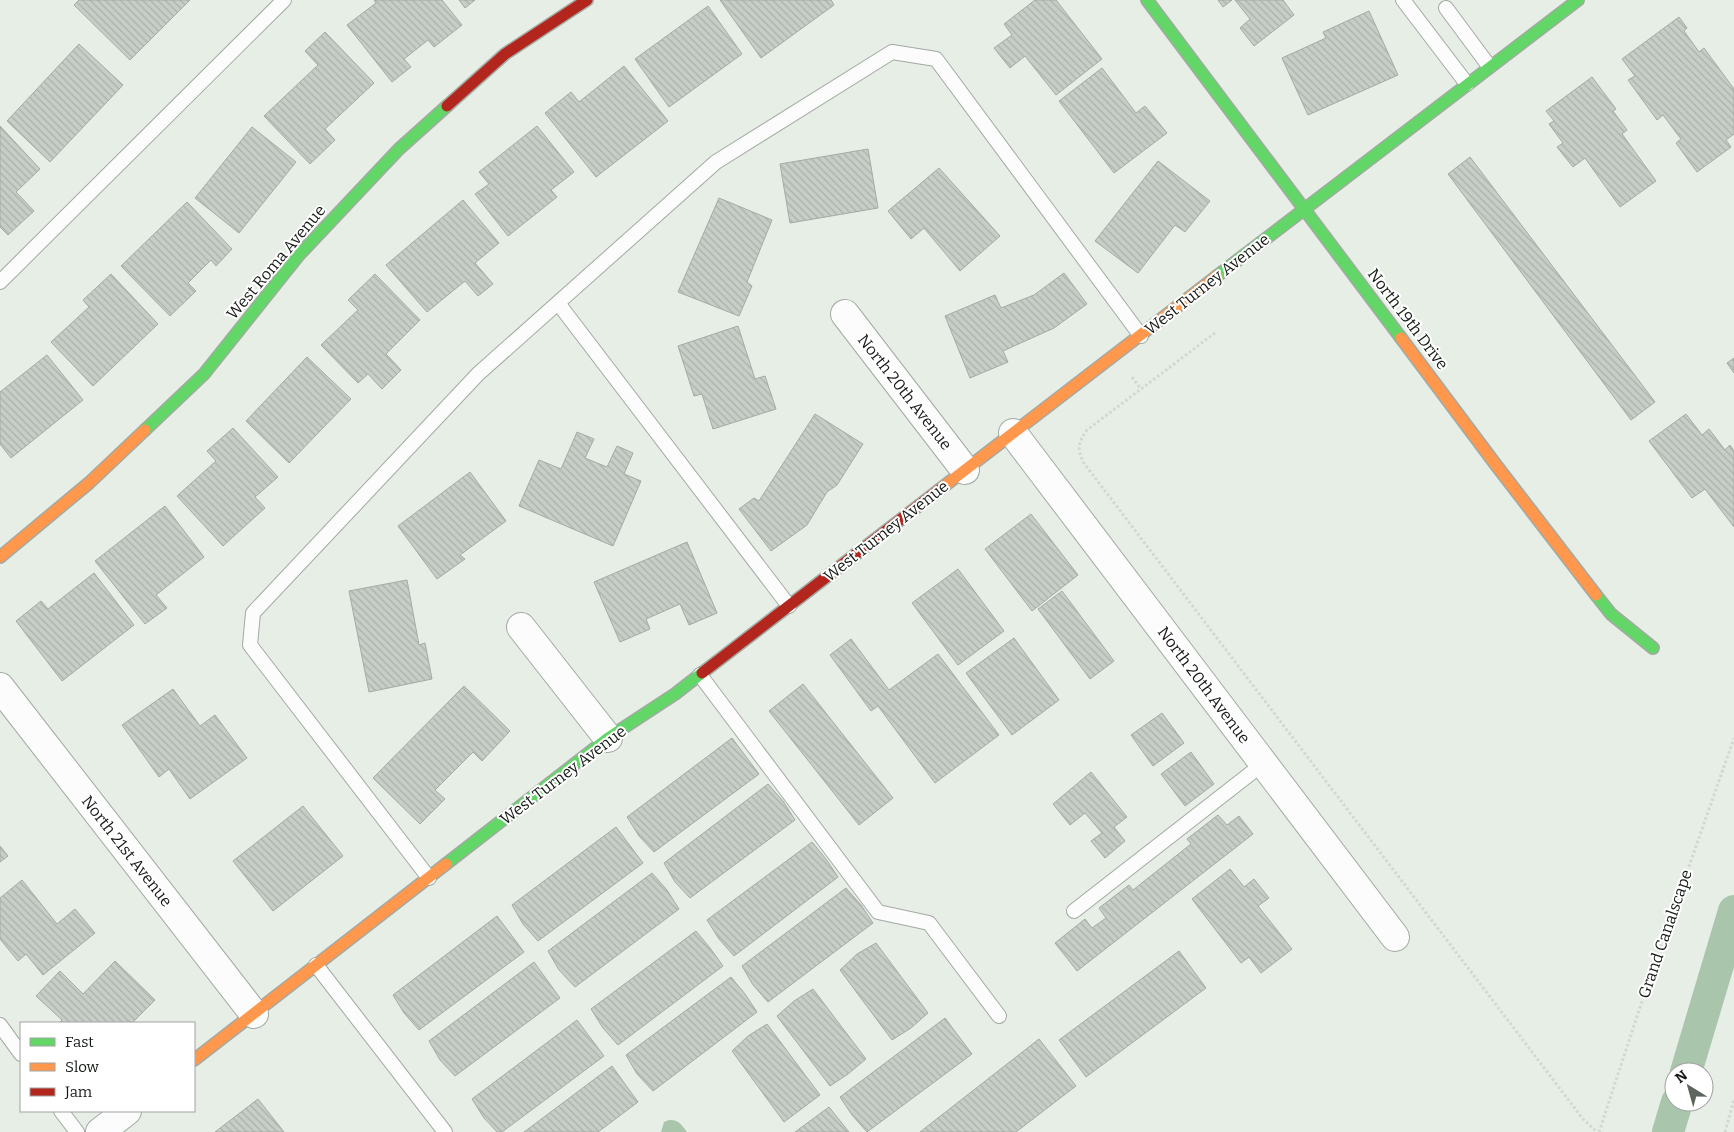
<svg xmlns="http://www.w3.org/2000/svg" width="1734" height="1132" viewBox="0 0 1734 1132" font-family="Bitter,serif">
<defs>
<pattern id="building-back-hatch" width="6" height="6" patternUnits="userSpaceOnUse" patternTransform="scale(1.25)"><rect width="6" height="6" fill="#c7cec7"/><path d="M-1 5l2 2M0 0l6 6M5-1l2 2" fill="none" stroke="#aab0aa"/></pattern>
</defs>
<rect width="100%" height="100%" fill="#e6eee6"/>
<path fill="#a9c5ab" d="M 669,1120 C 678,1119 682,1125 687,1132 L 661,1132 L 664,1122 Z"/>
<g fill="none" stroke-linecap="round" stroke-linejoin="round">
<path stroke="#a9c5ab" stroke-width="32" d="M 1686,1072 L 1734,911
M 1668,1132 L 1677,1102"/>
</g>
<path fill="url(#building-back-hatch)" stroke="#a4aaa4" d="M 79,0 L 190,0 L 130,60 L 74,5 Z
M 374,0 L 442,0 L 462,25 L 434,47 L 428,40 L 404,59 L 411,67 L 392,82 L 347,25 L 376,3 Z
M 459,0 L 475,0 L 465,8 Z
M 720,0 L 831,0 L 834,5 L 761,58 Z
M 1035,0 L 1056,0 L 1102,59 L 1056,95 L 1025,56 L 1010,68 L 994,48 L 1012,35 L 1004,24 Z
M 1218,0 L 1232,0 L 1223,7 Z
M 1235,0 L 1283,0 L 1294,15 L 1254,46 L 1240,28 L 1250,19 Z
M 708,6 L 742,54 L 669,107 L 635,59 Z
M 1369,11 L 1398,75 L 1308,115 L 1282,58 L 1326,38 L 1323,32 Z
M 1679,17 L 1687,28 L 1684,31 L 1699,52 L 1704,48 L 1734,89 L 1734,134 L 1726,140 L 1731,147 L 1697,172 L 1676,143 L 1681,139 L 1663,115 L 1657,120 L 1628,80 L 1635,76 L 1622,59 Z
M 325,32 L 374,83 L 325,129 L 335,140 L 310,164 L 264,116 L 318,65 L 305,51 Z
M 79,44 L 123,85 L 50,162 L 7,121 Z
M 624,66 L 668,121 L 596,177 L 545,113 L 571,92 L 579,102 Z
M 1102,68 L 1136,113 L 1145,106 L 1167,133 L 1114,173 L 1059,101 Z
M 1592,77 L 1616,109 L 1613,111 L 1627,130 L 1622,134 L 1656,181 L 1620,207 L 1585,158 L 1573,167 L 1557,147 L 1563,143 L 1549,124 L 1554,121 L 1546,111 Z
M 0,126 L 40,169 L 16,192 L 34,211 L 8,235 L 0,227 Z
M 537,126 L 574,172 L 551,190 L 557,197 L 508,236 L 475,194 L 489,184 L 479,172 Z
M 252,127 L 296,162 L 239,233 L 195,198 Z
M 868,149 L 878,208 L 790,223 L 780,164 Z
M 1470,157 L 1655,402 L 1631,420 L 1448,174 Z
M 1158,161 L 1210,201 L 1185,232 L 1175,225 L 1138,273 L 1095,241 Z
M 939,168 L 1000,236 L 960,271 L 924,228 L 911,239 L 888,211 Z
M 719,198 L 772,220 L 747,282 L 752,286 L 739,316 L 678,292 Z
M 463,200 L 499,243 L 475,263 L 493,284 L 478,296 L 465,281 L 427,312 L 386,265 Z
M 187,202 L 232,249 L 216,266 L 211,260 L 188,283 L 196,291 L 170,316 L 121,266 Z
M 1064,273 L 1087,304 L 1054,328 L 1003,351 L 1008,362 L 970,378 L 945,316 L 995,295 L 1001,308 L 1034,295 Z
M 111,274 L 158,324 L 93,386 L 51,342 L 89,307 L 83,300 Z
M 375,274 L 420,320 L 386,354 L 401,370 L 382,389 L 368,374 L 358,383 L 321,345 L 358,310 L 348,300 Z
M 738,326 L 755,379 L 765,376 L 776,409 L 713,429 L 702,394 L 694,396 L 678,346 Z
M 47,355 L 83,400 L 11,458 L 0,444 L 0,392 Z
M 307,357 L 351,399 L 289,463 L 246,421 Z
M 1734,358 L 1734,373 L 1727,363 Z
M 815,414 L 863,444 L 837,485 L 827,492 L 807,525 L 771,551 L 739,509 L 754,498 L 759,501 Z
M 1686,414 L 1702,435 L 1709,429 L 1725,450 L 1730,445 L 1734,451 L 1734,527 L 1705,489 L 1692,498 L 1649,441 Z
M 233,428 L 278,477 L 255,497 L 265,508 L 223,546 L 177,496 L 216,461 L 207,451 Z
M 577,432 L 594,439 L 585,458 L 607,467 L 617,446 L 633,453 L 624,474 L 641,481 L 613,546 L 519,506 L 539,460 L 561,469 Z
M 470,472 L 506,521 L 460,555 L 465,559 L 437,579 L 398,526 Z
M 165,506 L 204,557 L 156,595 L 167,608 L 145,624 L 95,561 Z
M 1031,514 L 1078,575 L 1032,611 L 985,549 Z
M 687,542 L 717,613 L 689,625 L 680,604 L 646,619 L 650,629 L 620,642 L 594,582 Z
M 958,569 L 1004,631 L 958,665 L 912,603 Z
M 94,573 L 134,625 L 62,681 L 16,621 L 41,601 L 48,609 Z
M 407,580 L 419,645 L 425,643 L 432,679 L 369,692 L 349,591 Z
M 1062,591 L 1114,661 L 1090,679 L 1038,609 Z
M 1014,638 L 1059,700 L 1012,735 L 966,673 Z
M 851,639 L 889,690 L 938,654 L 999,735 L 935,783 L 878,706 L 871,711 L 830,655 Z
M 803,684 L 893,798 L 859,825 L 769,711 Z
M 464,686 L 510,731 L 482,761 L 473,752 L 435,790 L 445,799 L 420,824 L 373,778 Z
M 173,689 L 200,726 L 215,715 L 247,758 L 190,799 L 169,769 L 159,777 L 122,725 Z
M 1162,713 L 1184,743 L 1153,766 L 1131,735 Z
M 732,738 L 759,774 L 654,852 L 639,836 L 627,817 Z
M 1191,752 L 1214,784 L 1185,806 L 1161,774 Z
M 1091,772 L 1127,817 L 1114,827 L 1125,841 L 1105,858 L 1091,841 L 1102,833 L 1085,813 L 1070,825 L 1053,804 Z
M 768,784 L 783,801 L 795,820 L 690,898 L 675,882 L 664,863 Z
M 303,806 L 343,856 L 273,911 L 233,861 Z
M 1218,815 L 1227,825 L 1239,816 L 1253,834 L 1077,971 L 1055,943 L 1085,919 L 1092,928 L 1106,918 L 1099,908 L 1129,885 L 1133,890 L 1191,844 L 1187,839 Z
M 616,827 L 643,863 L 538,941 L 523,924 L 512,905 Z
M 812,842 L 826,859 L 838,877 L 734,956 L 719,939 L 707,920 Z
M 0,846 L 8,856 L 0,862 Z
M 1230,869 L 1244,887 L 1254,879 L 1269,898 L 1258,906 L 1292,949 L 1261,973 L 1249,957 L 1241,963 L 1192,899 Z
M 652,873 L 667,890 L 679,909 L 575,987 L 559,970 L 548,951 Z
M 22,880 L 57,924 L 75,909 L 95,933 L 43,975 L 26,954 L 18,961 L 0,939 L 0,898 Z
M 846,888 L 861,905 L 873,923 L 768,1002 L 753,985 L 742,966 Z
M 497,916 L 524,952 L 419,1030 L 404,1013 L 393,995 Z
M 696,931 L 710,948 L 723,966 L 618,1045 L 603,1028 L 591,1009 Z
M 876,943 L 928,1013 L 911,1028 L 892,1040 L 840,970 L 857,954 Z
M 1179,951 L 1206,988 L 1086,1077 L 1059,1040 Z
M 115,961 L 155,1000 L 132,1023 L 59,1023 L 62,1020 L 36,996 L 60,971 L 83,994 Z
M 534,962 L 560,998 L 455,1076 L 440,1060 L 429,1041 Z
M 731,977 L 745,994 L 757,1012 L 653,1091 L 637,1074 L 626,1055 Z
M 813,989 L 866,1059 L 848,1074 L 830,1086 L 777,1016 L 794,1001 Z
M 945,1018 L 972,1054 L 867,1132 L 852,1115 L 840,1097 Z
M 577,1020 L 604,1056 L 502,1132 L 497,1132 L 484,1118 L 472,1099 Z
M 767,1024 L 820,1095 L 784,1122 L 732,1051 L 748,1036 Z
M 1039,1039 L 1076,1086 L 1016,1132 L 920,1132 Z
M 612,1066 L 638,1102 L 598,1132 L 524,1132 Z
M 258,1099 L 284,1132 L 215,1132 Z
M 829,1107 L 849,1132 L 795,1132 Z"/>
<g fill="none" stroke-linecap="round" stroke-linejoin="round">
<g stroke="#a3a9a3" stroke-width="16">
<path id="lane" d="M 1403,0 L 1467,84
M 1446,8 L 1489,66
M 0,282 L 284,0
M 558,303 L 789,606
M 700,675 L 878,912 L 929,923 L 999,1016
M 429,878 L 250,645 L 253,613 L 478,374 L 716,162 L 892,52 L 936,59 L 1141,336
M 1074,911 L 1264,763
M 316,965 L 445,1132
M 0,1025 L 21,1054
M 61,1111 L 77,1132"/>
</g>
<g stroke="#a3a9a3" stroke-width="30">
<path id="street" d="M 845,314 L 965,470
M 1013,433 L 1395,937
M 521,627 L 608,738
M 0,687 L 254,1014
M 100,1132 L 127,1111"/>
</g>
<g stroke="#a3a9a3" stroke-width="14">
<path id="fast" d="M 1147,0 L 1401,338
M 1217,276 L 1578,0
M 145,430 L 204,374 L 299,255 L 399,149 L 447,106
M 1596,595 L 1611,614 L 1653,648
M 446,864 L 608,738 L 675,694 L 702,673"/>
</g>
<g stroke="#a3a9a3" stroke-width="14">
<path id="slow" d="M 1401,338 L 1496,465 L 1596,595
M 939,490 L 1217,276
M 0,557 L 89,483 L 145,430
M 194,1060 L 446,864"/>
</g>
<g stroke="#a3a9a3" stroke-width="14">
<path id="jam" d="M 447,106 L 505,54 L 587,0
M 702,673 L 939,490"/>
</g>
<path stroke="#d4d6d4" stroke-width="3" stroke-dasharray="2.5 2.5" stroke-linecap="butt" d="M 1215,333 L 1087,430 C 1078,443 1077,447 1083,462 L 1583,1119 L 1597,1132
M 1132,377 L 1141,389
M 1599,1132 L 1647,986 L 1734,738
M 1725,1132 L 1734,1100"/>
<use href="#lane" stroke="#fbfcfb" stroke-width="14"/>
<use href="#street" stroke="#fbfcfb" stroke-width="28"/>
<use href="#fast" stroke="#63d668" stroke-width="11"/>
<use href="#slow" stroke="#ff974d" stroke-width="11"/>
<use href="#jam" stroke="#b3261e" stroke-width="11"/>
</g>
<g text-anchor="middle" dominant-baseline="central" stroke-width="4" stroke-linejoin="round" paint-order="stroke">
<g font-size="16" fill="#141914" stroke="#fff">
<text transform="translate(276 262) rotate(-50)">West Roma Avenue</text>
<text transform="translate(1207 284) rotate(-38)">West Turney Avenue</text>
<text transform="translate(1408 319) rotate(53)">North 19th Drive</text>
<text transform="translate(905 392) rotate(52)">North 20th Avenue</text>
<text transform="translate(886 531) rotate(-38)">West Turney Avenue</text>
<text transform="translate(1204 685) rotate(53)">North 20th Avenue</text>
<text transform="translate(563 775) rotate(-37)">West Turney Avenue</text>
<text transform="translate(127 851) rotate(52)">North 21st Avenue</text>
<text transform="translate(1665 934) rotate(-71)">Grand Canalscape</text>
</g>
</g>
<rect x="20" y="1022" width="175" height="90" fill="#ffffff" stroke="#a1a3a1"/>
<rect x="30" y="1038" width="25" height="8" fill="#63d668" stroke="#a1a3a1"/>
<text x="65" y="1047" font-size="15" fill="#141914">Fast</text>
<rect x="30" y="1063" width="25" height="8" fill="#ff974d" stroke="#a1a3a1"/>
<text x="65" y="1072" font-size="15" fill="#141914">Slow</text>
<rect x="30" y="1088" width="25" height="8" fill="#b3261e" stroke="#a1a3a1"/>
<text x="65" y="1097" font-size="15" fill="#141914">Jam</text>
<g transform="translate(1689 1087) rotate(323)"><circle r="24" fill="#ffffff" stroke="#a1a3a1"/>
<path d="M0-4L9 19L0 12L-9 19Z" fill="#5e645e"/>
<text y="-8" font-size="14" font-weight="bold" text-anchor="middle" fill="#141914">N</text>
</g>
</svg>
